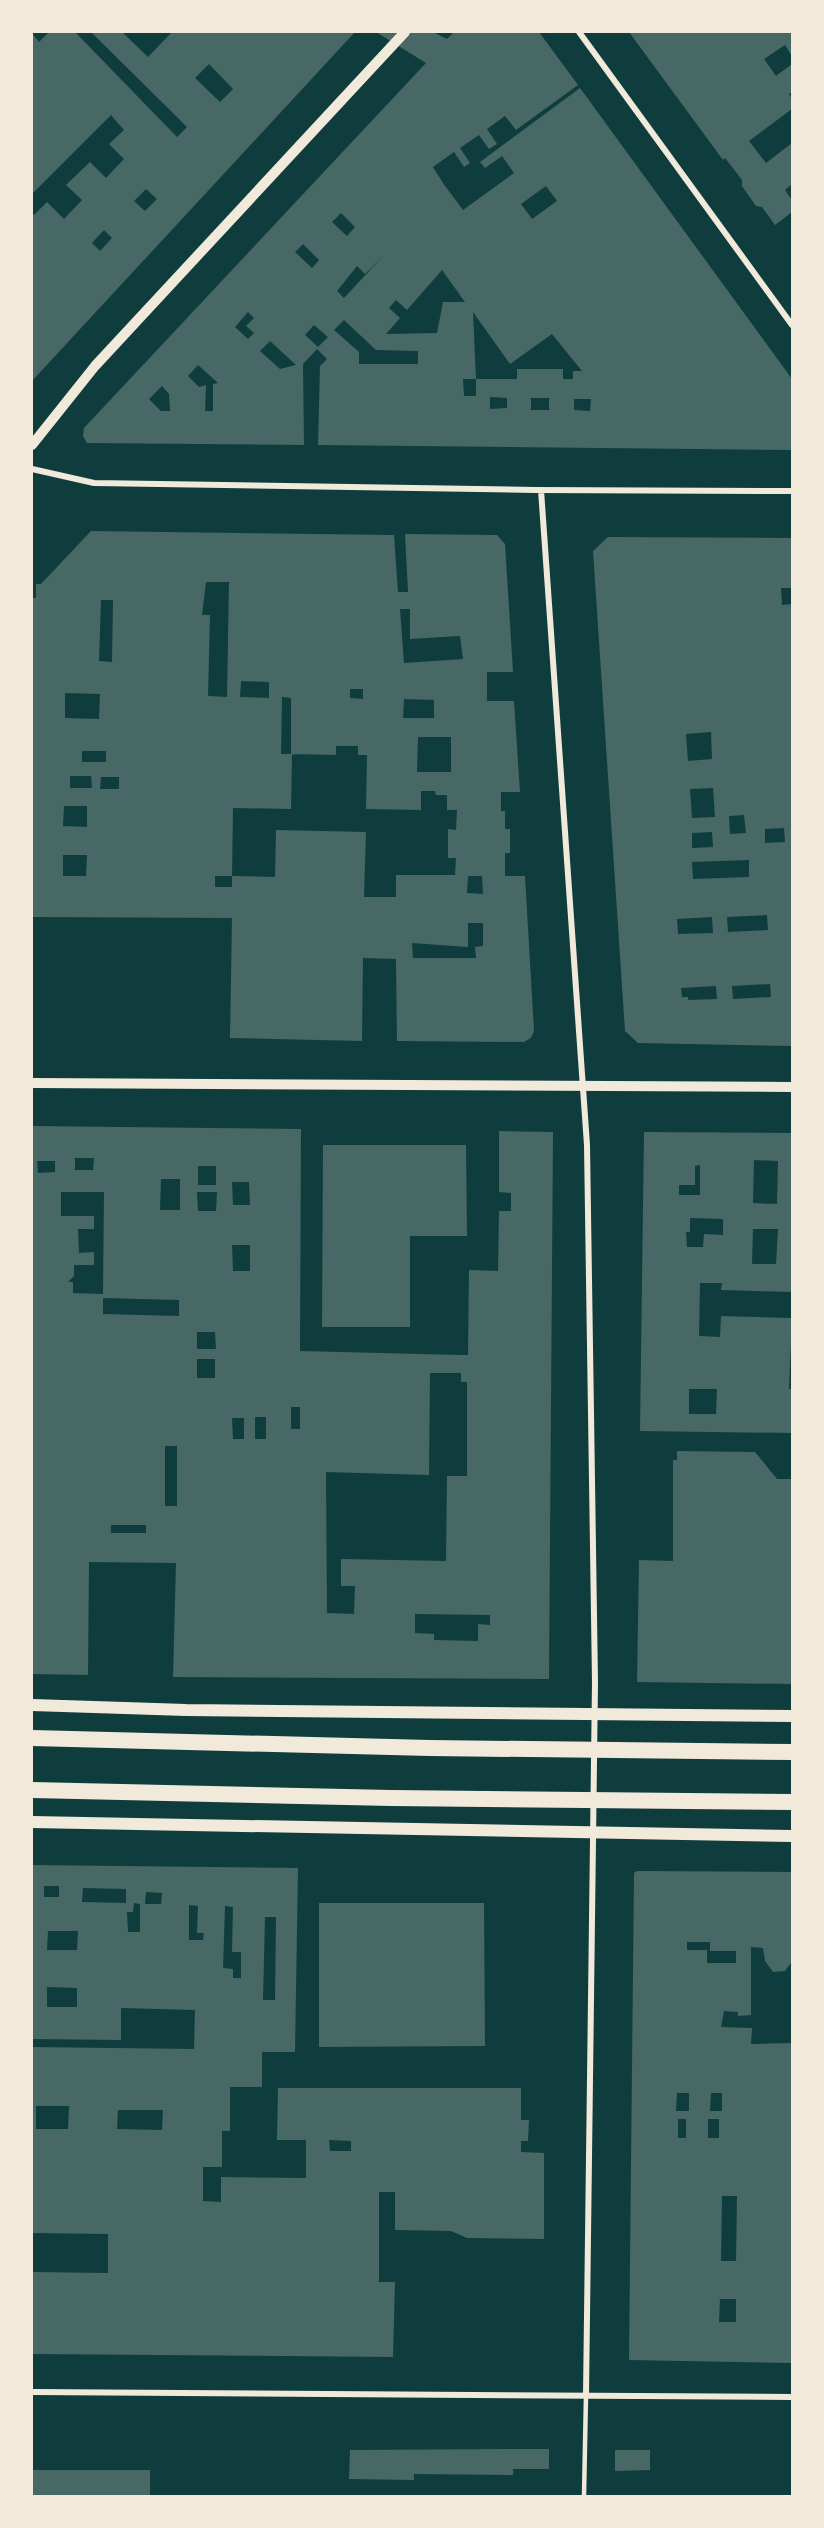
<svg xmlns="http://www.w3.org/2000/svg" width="824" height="2528" viewBox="0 0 824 2528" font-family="Raleway,sans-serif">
<rect width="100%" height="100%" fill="#0f3d3e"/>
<path fill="#486865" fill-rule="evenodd" d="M 49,32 L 75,32 L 177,137 L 187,127 L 91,32 L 122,32 L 148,57 L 172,32 L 355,32 L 32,381 L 32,213 L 34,215 L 47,202 L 64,219 L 82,200 L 66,185 L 90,162 L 106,178 L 124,159 L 109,144 L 124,130 L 111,115 L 32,194 L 32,33 L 39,42 ZM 209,64 L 233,89 L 220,102 L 195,78 ZM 146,189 L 157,199 L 145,211 L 134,201 ZM 104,230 L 112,238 L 100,251 L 92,243 Z
M 376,32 L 433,32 L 447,39 L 454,32 L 539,32 L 578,85 L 516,130 L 505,116 L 487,129 L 497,144 L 489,149 L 479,135 L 460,148 L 470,163 L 464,167 L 454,152 L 433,167 L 443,183 L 463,210 L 514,173 L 502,156 L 485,168 L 480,162 L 580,88 L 792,379 L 792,450 L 318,445 L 320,366 L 327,359 L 317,349 L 303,364 L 304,445 L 87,443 L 83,436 L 84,428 L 426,63 ZM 546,186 L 557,201 L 532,219 L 521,204 ZM 341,213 L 355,227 L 347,236 L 332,222 ZM 303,244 L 319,260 L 312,268 L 295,252 ZM 384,255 L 344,298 L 337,291 L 357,266 L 365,274 ZM 442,270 L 465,302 L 443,302 L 437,333 L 386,334 L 400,318 L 389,308 L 396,300 L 407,310 ZM 248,312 L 254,318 L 246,326 L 254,333 L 248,339 L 235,327 ZM 473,312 L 510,364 L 552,334 L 582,371 L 573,371 L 573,379 L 563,379 L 563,369 L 517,369 L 517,379 L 476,379 ZM 344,320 L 376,350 L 418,351 L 418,364 L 359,364 L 359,352 L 334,330 ZM 314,325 L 328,337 L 318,347 L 305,335 ZM 270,341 L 296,365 L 280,369 L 260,351 ZM 198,365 L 218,383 L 213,384 L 213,411 L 205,411 L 206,385 L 199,387 L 188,376 ZM 463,379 L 476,379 L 476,396 L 464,396 ZM 162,386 L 169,394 L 170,411 L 161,411 L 149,399 ZM 490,397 L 507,398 L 507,408 L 490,409 ZM 531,398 L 549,398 L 549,410 L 531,410 ZM 574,399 L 591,399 L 590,411 L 574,410 Z
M 629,32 L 792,32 L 792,56 L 785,45 L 764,59 L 776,76 L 792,64 L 792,92 L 789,94 L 792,99 L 792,109 L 749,141 L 766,163 L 792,143 L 792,184 L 785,190 L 792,200 L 792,212 L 775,225 L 762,207 L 756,206 L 742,186 L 742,180 L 725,158 L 723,160 Z
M 91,531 L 394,535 L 398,592 L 408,592 L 405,534 L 497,535 L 505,544 L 513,672 L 487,672 L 487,701 L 514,701 L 520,792 L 501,792 L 501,811 L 505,811 L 505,829 L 510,829 L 510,853 L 505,853 L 505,876 L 525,876 L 534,1031 L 531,1038 L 524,1042 L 397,1041 L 396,959 L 363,958 L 362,1041 L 230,1038 L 232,918 L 32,917 L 32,598 L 36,598 L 36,584 L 41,584 ZM 206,582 L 229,582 L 227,697 L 208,696 L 210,615 L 202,615 ZM 101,600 L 113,600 L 112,662 L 99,661 ZM 400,609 L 410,609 L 410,639 L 460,636 L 463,659 L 404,663 ZM 241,681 L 269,682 L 269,698 L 240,697 ZM 350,689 L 363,689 L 363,699 L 350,698 ZM 65,693 L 100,694 L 99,719 L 65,718 ZM 282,697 L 291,698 L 291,754 L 336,755 L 336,746 L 358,746 L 358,755 L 367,755 L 366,809 L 421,810 L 421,791 L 435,791 L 436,795 L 447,795 L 447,810 L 457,810 L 456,830 L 448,829 L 448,858 L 456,858 L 455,875 L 396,875 L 396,897 L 364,897 L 366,832 L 276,830 L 275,877 L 232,876 L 233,808 L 291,809 L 292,754 L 281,754 ZM 404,699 L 434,700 L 434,718 L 403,718 ZM 418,737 L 451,737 L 451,772 L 417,772 ZM 82,751 L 106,751 L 106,762 L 82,762 ZM 70,776 L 91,776 L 92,788 L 70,788 ZM 101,777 L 119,777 L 119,789 L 100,789 ZM 64,806 L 87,806 L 87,827 L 63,826 ZM 63,855 L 87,855 L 86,876 L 63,876 ZM 215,876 L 232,876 L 232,887 L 215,887 ZM 468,876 L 482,876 L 483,894 L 467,893 ZM 468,923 L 483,923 L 483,946 L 475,947 L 476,958 L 413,958 L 412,943 L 468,947 Z
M 608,537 L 792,538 L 792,588 L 781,588 L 782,605 L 792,604 L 792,1046 L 638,1043 L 625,1031 L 593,551 ZM 711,732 L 712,759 L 688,761 L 686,734 ZM 713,788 L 715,817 L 692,818 L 690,789 ZM 744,815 L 746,833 L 730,834 L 729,816 ZM 784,828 L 785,842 L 765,843 L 765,829 ZM 712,832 L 713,847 L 692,848 L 692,833 ZM 749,860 L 749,877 L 693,879 L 692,862 ZM 767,915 L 768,930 L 728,932 L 727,917 ZM 712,917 L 713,933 L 678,934 L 677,919 ZM 770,984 L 771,997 L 733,999 L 732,986 ZM 716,986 L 717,999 L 688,1000 L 688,997 L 682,997 L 681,988 Z
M 32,1126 L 301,1129 L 300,1351 L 461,1355 L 468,1355 L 469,1270 L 498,1271 L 499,1211 L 511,1211 L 511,1193 L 499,1192 L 499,1131 L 553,1132 L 549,1679 L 173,1677 L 176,1563 L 89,1562 L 88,1675 L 32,1674 ZM 75,1158 L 94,1158 L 93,1170 L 75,1170 ZM 37,1161 L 55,1161 L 55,1172 L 38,1173 ZM 198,1166 L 216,1166 L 216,1185 L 198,1185 ZM 161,1179 L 180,1179 L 180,1210 L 160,1210 ZM 232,1182 L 249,1182 L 250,1205 L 233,1205 ZM 61,1192 L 104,1192 L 103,1294 L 73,1293 L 73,1282 L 68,1282 L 74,1276 L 74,1265 L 94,1265 L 94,1252 L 79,1253 L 78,1229 L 94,1229 L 94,1216 L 61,1216 ZM 197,1192 L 217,1192 L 216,1211 L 198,1211 ZM 232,1245 L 250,1245 L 250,1271 L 233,1271 ZM 103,1298 L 179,1300 L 179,1316 L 103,1314 ZM 197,1332 L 215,1332 L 216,1349 L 197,1349 ZM 197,1359 L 215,1359 L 215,1378 L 197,1378 ZM 430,1373 L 461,1373 L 461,1382 L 467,1382 L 467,1476 L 447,1476 L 446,1561 L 341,1559 L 341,1586 L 355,1586 L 354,1614 L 327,1613 L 326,1472 L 429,1475 ZM 291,1407 L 300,1407 L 300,1429 L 291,1429 ZM 255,1417 L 266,1417 L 266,1439 L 255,1439 ZM 232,1418 L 244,1418 L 244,1439 L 233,1439 ZM 165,1446 L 177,1446 L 177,1506 L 165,1506 ZM 111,1525 L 146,1525 L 146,1533 L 111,1533 ZM 415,1614 L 490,1615 L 490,1625 L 478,1624 L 478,1641 L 434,1640 L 434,1634 L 415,1633 Z
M 644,1132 L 792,1133 L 792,1292 L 721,1290 L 722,1283 L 700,1283 L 699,1336 L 720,1337 L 721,1316 L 792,1318 L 789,1389 L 792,1389 L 792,1433 L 640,1431 ZM 754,1160 L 778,1161 L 777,1204 L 753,1203 ZM 700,1165 L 700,1195 L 679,1195 L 679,1185 L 695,1185 L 695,1166 ZM 690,1218 L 723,1219 L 723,1235 L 704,1234 L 703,1247 L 687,1247 L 686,1232 L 690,1232 ZM 753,1229 L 778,1229 L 776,1264 L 752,1264 ZM 689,1389 L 717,1389 L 716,1414 L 689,1414 Z
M 323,1145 L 466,1145 L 467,1236 L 410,1236 L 410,1327 L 322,1327 Z
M 677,1451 L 755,1452 L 777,1479 L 792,1479 L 792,1684 L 637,1682 L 639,1560 L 673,1561 L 673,1460 L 677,1460 Z
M 32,1865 L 298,1868 L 295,2052 L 262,2052 L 262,2087 L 230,2087 L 230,2131 L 222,2131 L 222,2167 L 203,2167 L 203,2201 L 221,2202 L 221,2177 L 306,2178 L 306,2140 L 277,2140 L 278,2088 L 521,2088 L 521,2120 L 529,2120 L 528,2141 L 521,2141 L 521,2152 L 544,2153 L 544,2239 L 467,2238 L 451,2231 L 395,2230 L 395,2192 L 379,2192 L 379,2282 L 395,2282 L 393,2357 L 32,2354 L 32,2272 L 108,2273 L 108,2234 L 32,2233 L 32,2047 L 194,2049 L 195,2010 L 121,2008 L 121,2040 L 32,2039 ZM 44,1886 L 59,1886 L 59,1897 L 44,1897 ZM 83,1888 L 126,1889 L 126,1903 L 82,1902 ZM 146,1892 L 162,1893 L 161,1904 L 145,1904 ZM 134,1903 L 140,1904 L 140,1932 L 128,1932 L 127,1912 L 133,1912 ZM 189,1905 L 198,1906 L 197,1933 L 204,1933 L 203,1940 L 189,1940 ZM 225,1906 L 233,1907 L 232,1952 L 241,1952 L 241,1978 L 233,1978 L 233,1969 L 223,1968 ZM 265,1917 L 276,1917 L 275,2000 L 263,2000 ZM 48,1931 L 78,1931 L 77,1950 L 47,1950 ZM 47,1987 L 77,1988 L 77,2007 L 47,2007 ZM 36,2106 L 69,2106 L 68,2129 L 36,2129 ZM 118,2110 L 163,2110 L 162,2130 L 117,2129 ZM 329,2140 L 351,2141 L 351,2151 L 330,2151 Z
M 637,1871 L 792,1872 L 791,1963 L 785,1971 L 773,1972 L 765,1961 L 763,1948 L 751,1947 L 751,2015 L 738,2016 L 738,2012 L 724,2011 L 721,2027 L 752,2028 L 751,2044 L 792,2043 L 791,2363 L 629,2360 L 634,1873 ZM 687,1942 L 710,1942 L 710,1951 L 736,1951 L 736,1963 L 707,1963 L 707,1950 L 687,1950 ZM 677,2093 L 689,2093 L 689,2111 L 676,2111 ZM 711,2093 L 722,2093 L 722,2111 L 710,2111 ZM 678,2119 L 686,2119 L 686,2138 L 678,2138 ZM 708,2119 L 719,2119 L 719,2138 L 708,2138 ZM 722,2196 L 737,2196 L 736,2261 L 721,2261 ZM 720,2299 L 736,2299 L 736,2322 L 719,2322 Z
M 319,1903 L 484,1903 L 485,2046 L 319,2047 Z
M 513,2449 L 549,2449 L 549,2469 L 513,2469 L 513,2475 L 414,2474 L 414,2480 L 349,2479 L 350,2450 Z
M 615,2450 L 650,2450 L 650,2470 L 615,2471 Z
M 32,2470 L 150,2470 L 150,2496 L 32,2496 Z"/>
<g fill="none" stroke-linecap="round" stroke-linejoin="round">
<path stroke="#f1e9da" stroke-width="4.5" d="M 584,2496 L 586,2395"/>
<path stroke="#f1e9da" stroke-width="6" d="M 579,32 L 792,325
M 32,469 L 94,483 L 535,490 L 792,491
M 541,490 L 587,1145 L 595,1682 L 586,2395
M 32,2392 L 792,2397"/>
<path stroke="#f1e9da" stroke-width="10" d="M 32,445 L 95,366 L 405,32
M 32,1083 L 792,1087"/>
<path stroke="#f1e9da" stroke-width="12" d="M 32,1705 L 186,1710 L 792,1716
M 32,1822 L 792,1836"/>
<path stroke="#f1e9da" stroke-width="16" d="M 32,1738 L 430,1748 L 792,1752
M 32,1790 L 391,1798 L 792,1802"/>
</g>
<rect width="824" height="2528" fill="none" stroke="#f1e9da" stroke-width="66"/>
</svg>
